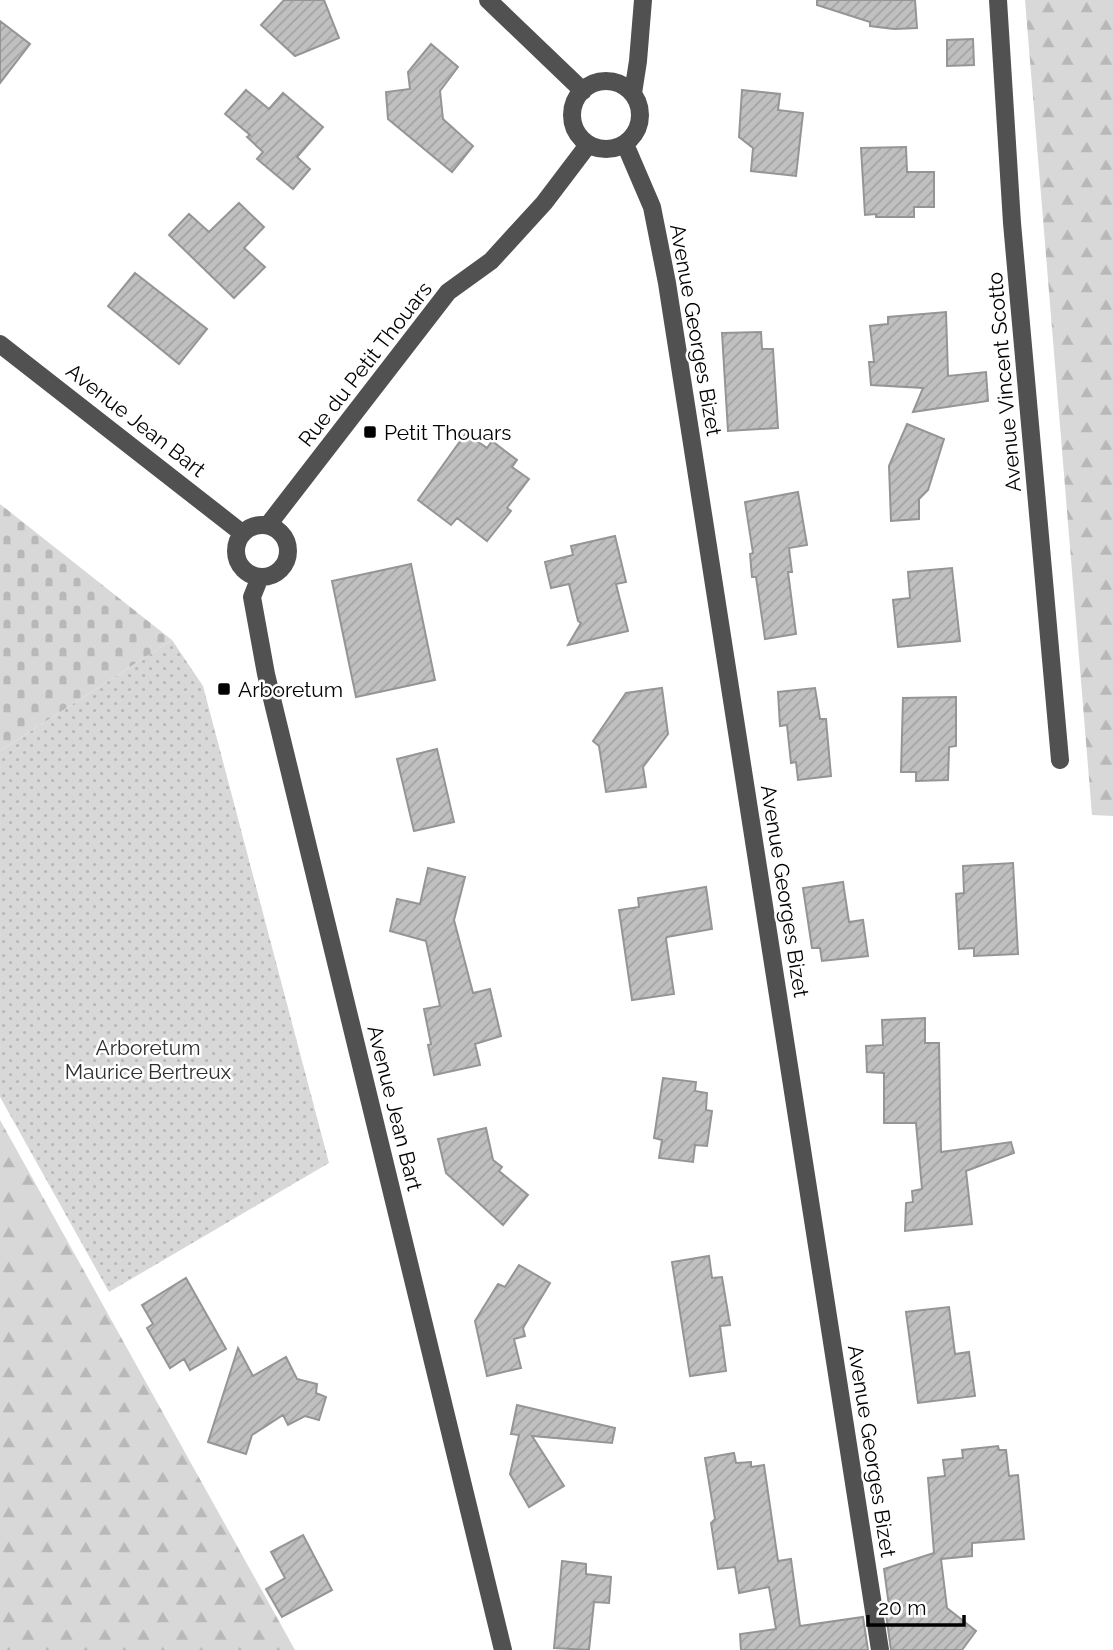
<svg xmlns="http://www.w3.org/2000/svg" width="1113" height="1650" viewBox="0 0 1113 1650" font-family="Raleway,sans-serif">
<defs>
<pattern id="forest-firs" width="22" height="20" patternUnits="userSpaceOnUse" patternTransform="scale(1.75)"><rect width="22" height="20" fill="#d8d8d8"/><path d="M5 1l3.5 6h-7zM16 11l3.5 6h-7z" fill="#b8b8b8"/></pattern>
<pattern id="cemetery-stones" width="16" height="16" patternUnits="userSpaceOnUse" patternTransform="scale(1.75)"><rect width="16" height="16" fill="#d8d8d8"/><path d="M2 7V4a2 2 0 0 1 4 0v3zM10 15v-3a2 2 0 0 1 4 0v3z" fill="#b8b8b8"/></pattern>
<pattern id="garden-dots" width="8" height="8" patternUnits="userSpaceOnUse" patternTransform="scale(1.75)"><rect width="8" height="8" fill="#d8d8d8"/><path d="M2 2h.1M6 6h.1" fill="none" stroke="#b8b8b8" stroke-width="1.8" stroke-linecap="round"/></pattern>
<pattern id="building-hatch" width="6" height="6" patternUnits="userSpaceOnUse" patternTransform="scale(1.75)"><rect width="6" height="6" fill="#c0c0c0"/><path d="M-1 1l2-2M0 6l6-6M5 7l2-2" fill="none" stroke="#a3a3a3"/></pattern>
</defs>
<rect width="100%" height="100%" fill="#fff"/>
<path fill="url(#forest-firs)" d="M 1025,0 L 1113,0 L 1113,816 L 1092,815 Z
M 0,1120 L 295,1650 L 0,1650 Z"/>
<path fill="url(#cemetery-stones)" d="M 0,504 L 172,640 L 0,751 Z"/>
<path fill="url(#garden-dots)" d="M 172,640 L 203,686 L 329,1163 L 109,1292 L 0,1097 L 0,751 Z"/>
<path fill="url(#building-hatch)" stroke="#959595" stroke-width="2" d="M 284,0 L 324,0 L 339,38 L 295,56 L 261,25 Z
M 817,0 L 915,0 L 917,28 L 894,29 L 870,26 L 870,22 L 817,5 Z
M 0,21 L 30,44 L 0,83 Z
M 973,39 L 974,65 L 947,66 L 947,40 Z
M 431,44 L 458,67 L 440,91 L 443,119 L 473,146 L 452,172 L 388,119 L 386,92 L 410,89 L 408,72 Z
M 246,90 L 269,109 L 283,93 L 323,127 L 297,157 L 310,169 L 293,189 L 257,159 L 263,152 L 247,137 L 250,135 L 225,114 Z
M 742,90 L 780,94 L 778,110 L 803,113 L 796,176 L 751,171 L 753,148 L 739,137 Z
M 906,147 L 907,172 L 934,172 L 934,207 L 914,207 L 914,217 L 876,217 L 876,214 L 865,215 L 861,148 Z
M 239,203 L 264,227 L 244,248 L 265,267 L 234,298 L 169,235 L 189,214 L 209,232 Z
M 135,273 L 207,329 L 179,364 L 108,306 Z
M 946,312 L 948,376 L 986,372 L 988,401 L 913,412 L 923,388 L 871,385 L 869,362 L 874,362 L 870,326 L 888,324 L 888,317 Z
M 761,332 L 762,349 L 773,349 L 778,428 L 728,431 L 722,333 Z
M 907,424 L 944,439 L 928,490 L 919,499 L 919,519 L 891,521 L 889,466 Z
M 466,433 L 487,448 L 492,441 L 517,460 L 512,467 L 529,479 L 507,508 L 511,511 L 487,541 L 457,518 L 451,525 L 418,500 Z
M 798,492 L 807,545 L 789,548 L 792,572 L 788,572 L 796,634 L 765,639 L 756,577 L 752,577 L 750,554 L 753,553 L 745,502 Z
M 615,536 L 626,582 L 616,584 L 628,631 L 568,645 L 581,623 L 578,621 L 569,584 L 551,588 L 545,562 L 573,555 L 571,546 Z
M 411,564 L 435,680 L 356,697 L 332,581 Z
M 952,568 L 960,641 L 898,647 L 893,600 L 910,598 L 908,572 Z
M 662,688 L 668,734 L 643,767 L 646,787 L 606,792 L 599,746 L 593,741 L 626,693 Z
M 815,688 L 820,719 L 826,719 L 831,776 L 798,780 L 796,762 L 791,763 L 787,725 L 780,726 L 778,692 Z
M 956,697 L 956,746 L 949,747 L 948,780 L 916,781 L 916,772 L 901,772 L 903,698 Z
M 437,749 L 454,822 L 414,831 L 397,759 Z
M 1013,863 L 1018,954 L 974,956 L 974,948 L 959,949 L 956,894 L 964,893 L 963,866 Z
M 428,868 L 465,877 L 454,920 L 473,993 L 490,989 L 501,1036 L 475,1044 L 480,1065 L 434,1075 L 428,1045 L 431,1044 L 424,1009 L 440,1006 L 426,941 L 390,931 L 397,899 L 420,904 Z
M 843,882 L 849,922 L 863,920 L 868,956 L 822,961 L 820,948 L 812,948 L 803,888 Z
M 706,887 L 712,929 L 667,937 L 666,939 L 674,994 L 632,1000 L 619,910 L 639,907 L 638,898 Z
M 925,1018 L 925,1043 L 939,1043 L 941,1152 L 1011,1142 L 1014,1153 L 966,1171 L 972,1224 L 905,1231 L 906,1203 L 913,1202 L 912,1191 L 922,1189 L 916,1123 L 884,1123 L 884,1073 L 867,1072 L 866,1046 L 883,1045 L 882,1020 Z
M 663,1078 L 696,1082 L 695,1091 L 707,1093 L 706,1110 L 712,1111 L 707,1146 L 695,1145 L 693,1162 L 659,1158 L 662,1140 L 654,1138 Z
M 486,1128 L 493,1160 L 502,1167 L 499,1171 L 528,1195 L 503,1225 L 446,1173 L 438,1139 Z
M 709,1256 L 712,1278 L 722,1277 L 730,1325 L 720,1326 L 726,1371 L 690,1376 L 672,1262 Z
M 519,1265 L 550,1283 L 523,1328 L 525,1336 L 514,1339 L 521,1368 L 487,1376 L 475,1321 L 498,1284 L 505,1287 Z
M 186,1278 L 226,1349 L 190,1370 L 184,1359 L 170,1368 L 147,1328 L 153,1324 L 142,1305 Z
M 949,1307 L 955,1354 L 969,1352 L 975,1396 L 918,1403 L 906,1312 Z
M 238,1348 L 253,1376 L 286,1357 L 297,1379 L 317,1384 L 316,1393 L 326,1397 L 319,1420 L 305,1416 L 288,1425 L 283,1415 L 252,1435 L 246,1454 L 208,1442 Z
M 517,1405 L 615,1428 L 612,1443 L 532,1436 L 564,1486 L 529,1507 L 510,1474 L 519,1435 L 511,1434 Z
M 998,1446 L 999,1450 L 1006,1450 L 1009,1476 L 1018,1475 L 1024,1539 L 972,1543 L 972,1556 L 941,1559 L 947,1608 L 976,1631 L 962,1650 L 891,1650 L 885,1607 L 889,1606 L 884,1569 L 934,1553 L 928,1478 L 945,1476 L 943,1460 L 963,1458 L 962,1450 Z
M 734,1453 L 736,1463 L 751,1462 L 751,1467 L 764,1465 L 778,1561 L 791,1559 L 800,1626 L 863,1617 L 868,1650 L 741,1650 L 740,1634 L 776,1629 L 769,1587 L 739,1593 L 735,1567 L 718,1569 L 711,1523 L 715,1519 L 705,1458 Z
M 303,1535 L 332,1590 L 282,1617 L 266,1589 L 285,1578 L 271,1552 Z
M 562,1561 L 586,1564 L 586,1574 L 611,1577 L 609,1603 L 594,1602 L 589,1650 L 554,1648 Z"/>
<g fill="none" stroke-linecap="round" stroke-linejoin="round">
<path stroke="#515151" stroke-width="18" d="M 488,0 L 583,91
M 998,0 L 1012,223 L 1060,760
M572 115a34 34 0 1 1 68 0a34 34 0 1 1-68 0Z
M 633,93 L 638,61 L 643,0
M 625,144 L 652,207 L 667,283 L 880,1650
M 0,344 L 242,533
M236 551a26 26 0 1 1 52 0a26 26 0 1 1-52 0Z
M 268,525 L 448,292 L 491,261 L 544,203 L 588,145
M 260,577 L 252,597 L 266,674 L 503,1650"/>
</g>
<g fill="#000" stroke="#fff" stroke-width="2.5">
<rect x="363" y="425" width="14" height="14" rx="3.5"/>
<rect x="217" y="682" width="14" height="14" rx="3.5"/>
</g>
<g text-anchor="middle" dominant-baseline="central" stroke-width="5" stroke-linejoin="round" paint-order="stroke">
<g font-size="21" fill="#000" stroke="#fff">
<text transform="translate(696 330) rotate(80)">Avenue Georges Bizet</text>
<text transform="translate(365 364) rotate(-52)">Rue du Petit Thouars</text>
<text transform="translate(1004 382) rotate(-95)">Avenue Vincent Scotto</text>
<text transform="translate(136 420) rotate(38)">Avenue Jean Bart</text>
<text transform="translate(785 891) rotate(81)">Avenue Georges Bizet</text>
<text transform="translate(395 1108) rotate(76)">Avenue Jean Bart</text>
<text transform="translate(872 1451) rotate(81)">Avenue Georges Bizet</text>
</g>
<g font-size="21" fill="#000" stroke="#fff" text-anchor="start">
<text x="384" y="432">Petit Thouars</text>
<text x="238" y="689">Arboretum</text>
</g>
<g font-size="21" fill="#2f2f2f" stroke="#fff">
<text x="148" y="1047">Arboretum<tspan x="148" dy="24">Maurice Bertreux</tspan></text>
</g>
</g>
<path d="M868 1615v10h96v-10" fill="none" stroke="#000000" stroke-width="3.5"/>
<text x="878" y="1615" font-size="21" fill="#000000" stroke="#ffffff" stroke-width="5" paint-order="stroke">20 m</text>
</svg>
